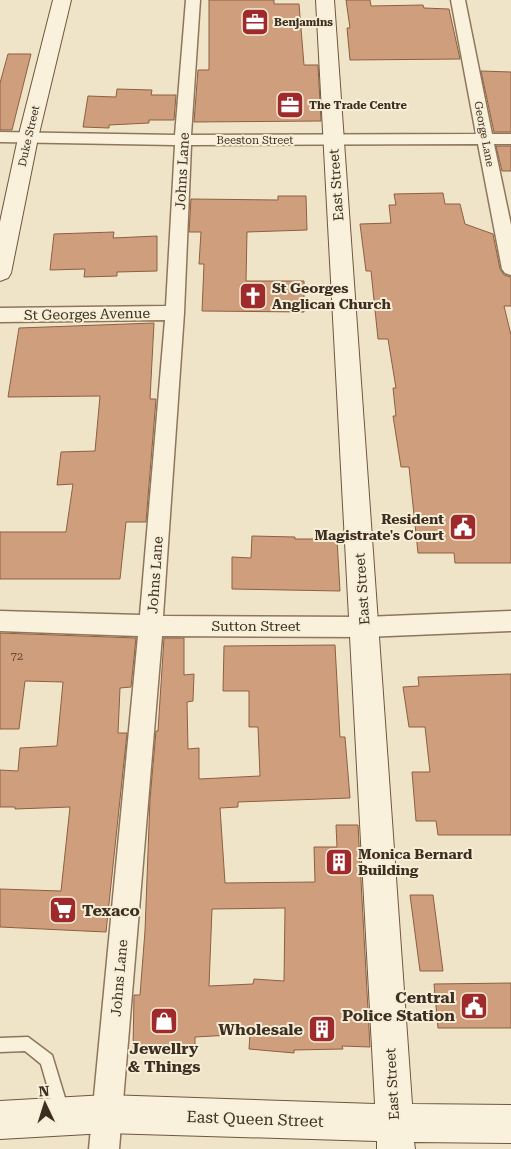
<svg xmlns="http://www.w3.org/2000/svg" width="511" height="1149" viewBox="0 0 511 1149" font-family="'Roboto Serif',serif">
<rect width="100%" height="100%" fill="#f0e4c8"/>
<path fill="#cf9f7d" stroke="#8d5f41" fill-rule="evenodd" d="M 209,0 L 274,0 L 274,4 L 299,4 L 304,65 L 318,65 L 321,121 L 194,122 L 198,70 L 209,70 Z
M 346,0 L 370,0 L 371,6 L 423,5 L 424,8 L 449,9 L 460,59 L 350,60 L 347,28 L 350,28 Z
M 8,54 L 31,54 L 12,130 L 0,130 L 0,83 Z
M 481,71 L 511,72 L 511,132 L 494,132 Z
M 117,89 L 152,90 L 151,95 L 176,95 L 174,120 L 149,120 L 149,123 L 109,125 L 109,128 L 83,127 L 88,96 L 116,97 Z
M 496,146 L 511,146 L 511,171 L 502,171 Z
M 443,193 L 445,204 L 460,204 L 465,224 L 493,234 L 500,269 L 504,275 L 511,277 L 511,306 L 504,306 L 511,335 L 511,563 L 455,563 L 454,553 L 418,553 L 409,467 L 401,467 L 393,416 L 396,416 L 393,388 L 396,388 L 388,339 L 378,339 L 371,271 L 366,271 L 360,224 L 391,223 L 389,205 L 396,205 L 394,194 Z
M 278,196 L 306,196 L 307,230 L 247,232 L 246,281 L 304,281 L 304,312 L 202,311 L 204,264 L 199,264 L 201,232 L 189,232 L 191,199 L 278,200 Z
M 114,232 L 113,238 L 157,236 L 157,271 L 117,272 L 117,276 L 84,277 L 85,269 L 50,270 L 54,234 Z
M 154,323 L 150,399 L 156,399 L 146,522 L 126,522 L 120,579 L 0,579 L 0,532 L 66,532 L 73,484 L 57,485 L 61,452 L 95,451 L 100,396 L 8,397 L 19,328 Z
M 252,536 L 295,537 L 295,539 L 337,539 L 340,591 L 232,589 L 232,557 L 251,558 Z
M 0,633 L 136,638 L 131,687 L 120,688 L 118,733 L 127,733 L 106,932 L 0,927 L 0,889 L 61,891 L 70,807 L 15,809 L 15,807 L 0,807 L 0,770 L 18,771 L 20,748 L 57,746 L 63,682 L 25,681 L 19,729 L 0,729 Z
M 164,638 L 184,638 L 184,675 L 194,674 L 193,701 L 187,702 L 188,749 L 199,748 L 199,779 L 260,776 L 258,727 L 249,727 L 249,691 L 223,691 L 224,646 L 335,645 L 340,737 L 345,737 L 350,798 L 238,802 L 238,807 L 220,808 L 225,883 L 315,882 L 314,847 L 337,847 L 336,825 L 358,825 L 370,1047 L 342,1046 L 343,1049 L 294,1050 L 294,1053 L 249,1049 L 250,1034 L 195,1037 L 195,1048 L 133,1051 L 134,995 L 140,995 L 145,931 L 150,799 L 156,731 L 158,731 ZM 285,908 L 284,981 L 254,979 L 253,984 L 209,986 L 212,909 Z
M 511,674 L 511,835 L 438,835 L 436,821 L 416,821 L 412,772 L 430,772 L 425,727 L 409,727 L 403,687 L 419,686 L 418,677 Z
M 410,895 L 433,895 L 443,971 L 420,971 Z
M 511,983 L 511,1028 L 438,1028 L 434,984 Z"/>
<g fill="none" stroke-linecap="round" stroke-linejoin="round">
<g stroke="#8d765c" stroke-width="3">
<path id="lane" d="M 28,1037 L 52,1055 L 69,1111 L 66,1116 L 61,1119 L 56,1116 L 41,1064 L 25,1051 L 0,1052 L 0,1038 Z"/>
</g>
<g stroke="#8d765c" stroke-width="3">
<path id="street" d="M 186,0 L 200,0 L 191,135 L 476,134 L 451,0 L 465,0 L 492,134 L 511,134 L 511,144 L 494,144 L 511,225 L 511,275 L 505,273 L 502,269 L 478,144 L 191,145 L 184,313 L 163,616 L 365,617 L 511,611 L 511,631 L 365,637 L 162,636 L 119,1149 L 89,1149 L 138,636 L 0,631 L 0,611 L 140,615 L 165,320 L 0,322 L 0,308 L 166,306 L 175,145 L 0,142 L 0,132 L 175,135 Z"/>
</g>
<g stroke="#6f573f" stroke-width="2">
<path id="secondary" d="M 53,0 L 71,0 L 38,138 L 11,273 L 8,278 L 0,281 L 0,222 L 18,138 Z
M 316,0 L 334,0 L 412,1104 L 511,1105 L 511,1143 L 414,1142 L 415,1149 L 377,1149 L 377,1141 L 106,1133 L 0,1139 L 0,1101 L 106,1095 L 375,1104 Z"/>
</g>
<use href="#lane" fill="#faf1dc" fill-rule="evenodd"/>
<use href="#street" fill="#faf1dc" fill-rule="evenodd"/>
<use href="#secondary" fill="#faf1dc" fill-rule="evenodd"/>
</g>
<defs>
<g id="office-square" transform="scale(1.4375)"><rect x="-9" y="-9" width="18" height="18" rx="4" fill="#9e2a2b" stroke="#f7eed8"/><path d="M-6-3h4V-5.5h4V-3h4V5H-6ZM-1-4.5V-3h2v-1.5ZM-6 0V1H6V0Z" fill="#fff"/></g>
<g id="church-square" transform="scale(1.4375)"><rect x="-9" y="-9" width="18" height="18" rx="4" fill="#9e2a2b" stroke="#f7eed8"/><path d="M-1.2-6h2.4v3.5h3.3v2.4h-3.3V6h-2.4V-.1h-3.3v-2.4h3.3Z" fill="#fff"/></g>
<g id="civic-square" transform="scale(1.4375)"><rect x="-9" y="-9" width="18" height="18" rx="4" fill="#9e2a2b" stroke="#f7eed8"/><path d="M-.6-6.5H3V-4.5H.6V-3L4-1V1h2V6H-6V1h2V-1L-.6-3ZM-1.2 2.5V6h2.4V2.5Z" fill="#fff"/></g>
<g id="building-square" transform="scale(1.4375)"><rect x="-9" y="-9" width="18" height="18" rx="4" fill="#9e2a2b" stroke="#f7eed8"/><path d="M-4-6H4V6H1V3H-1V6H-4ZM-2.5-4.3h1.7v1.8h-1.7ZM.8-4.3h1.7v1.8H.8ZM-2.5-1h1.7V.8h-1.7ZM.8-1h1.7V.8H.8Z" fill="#fff"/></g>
<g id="supermarket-square" transform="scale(1.4375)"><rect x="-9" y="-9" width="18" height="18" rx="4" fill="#9e2a2b" stroke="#f7eed8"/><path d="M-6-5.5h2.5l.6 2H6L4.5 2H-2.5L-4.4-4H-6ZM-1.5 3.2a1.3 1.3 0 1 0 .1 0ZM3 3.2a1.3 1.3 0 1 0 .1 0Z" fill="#fff"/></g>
<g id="shop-square" transform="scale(1.4375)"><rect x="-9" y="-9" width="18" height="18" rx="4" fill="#9e2a2b" stroke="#f7eed8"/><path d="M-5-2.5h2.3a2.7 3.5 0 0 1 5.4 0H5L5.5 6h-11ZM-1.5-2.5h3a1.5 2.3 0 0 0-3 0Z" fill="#fff"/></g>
</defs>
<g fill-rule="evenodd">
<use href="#office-square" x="255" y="22"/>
<use href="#office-square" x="290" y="105"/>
<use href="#church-square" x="253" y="296"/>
<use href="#civic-square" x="463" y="527"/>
<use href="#building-square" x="339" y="862"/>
<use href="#supermarket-square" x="63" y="910"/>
<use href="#civic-square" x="474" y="1006"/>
<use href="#shop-square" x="164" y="1021"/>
<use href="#building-square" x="322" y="1029"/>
</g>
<g text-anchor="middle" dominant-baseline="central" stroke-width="4" stroke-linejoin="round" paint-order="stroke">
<g font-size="11" font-weight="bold" fill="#3d2e20" stroke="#f7eed8" text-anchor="start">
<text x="274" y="22">Benjamins</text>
<text x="309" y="105">The Trade Centre</text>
</g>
<g font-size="11" fill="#3d2e20" stroke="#f7eed8">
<text transform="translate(484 134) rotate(79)">George Lane</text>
<text transform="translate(29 136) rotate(-77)">Duke Street</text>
<text x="255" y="140">Beeston Street</text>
</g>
<g font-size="11" fill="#624a37">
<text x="17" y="656">72</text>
</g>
<g font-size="14" fill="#3d2e20" stroke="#f7eed8">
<text transform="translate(182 171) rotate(-87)">Johns Lane</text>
<text transform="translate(336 185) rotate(-94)">East Street</text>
<text transform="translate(87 314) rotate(-1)">St Georges Avenue</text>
<text transform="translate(155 575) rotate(-86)">Johns Lane</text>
<text transform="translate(362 589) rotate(-94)">East Street</text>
<text x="256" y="626">Sutton Street</text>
<text transform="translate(119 978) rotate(-85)">Johns Lane</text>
<text transform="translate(392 1084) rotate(-93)">East Street</text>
</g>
<g font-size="14" font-weight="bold" fill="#3d2e20" stroke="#f7eed8" text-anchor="start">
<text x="272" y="288">St Georges<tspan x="272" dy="16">Anglican Church</tspan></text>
<text x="444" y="519" text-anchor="end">Resident<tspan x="444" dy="16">Magistrate's Court</tspan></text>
<text x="358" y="854">Monica Bernard<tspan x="358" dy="16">Building</tspan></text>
</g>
<g font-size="16" font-weight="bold" fill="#3d2e20" stroke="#f7eed8" text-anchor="end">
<text x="82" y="910" text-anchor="start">Texaco</text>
<text x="455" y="997">Central<tspan x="455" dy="18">Police Station</tspan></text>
<text x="303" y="1029">Wholesale</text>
<text x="164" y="1048" text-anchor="middle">Jewellry<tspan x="164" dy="18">&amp; Things</tspan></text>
</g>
<g font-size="16" fill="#3d2e20" stroke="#f7eed8">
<text transform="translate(255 1119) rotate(2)">East Queen Street</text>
</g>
</g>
<g transform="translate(45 1104) rotate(356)" stroke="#f7eed8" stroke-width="4" paint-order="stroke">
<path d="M0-4L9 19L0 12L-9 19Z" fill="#3d2e20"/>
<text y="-8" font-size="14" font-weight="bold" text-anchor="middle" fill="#3d2e20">N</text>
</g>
</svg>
